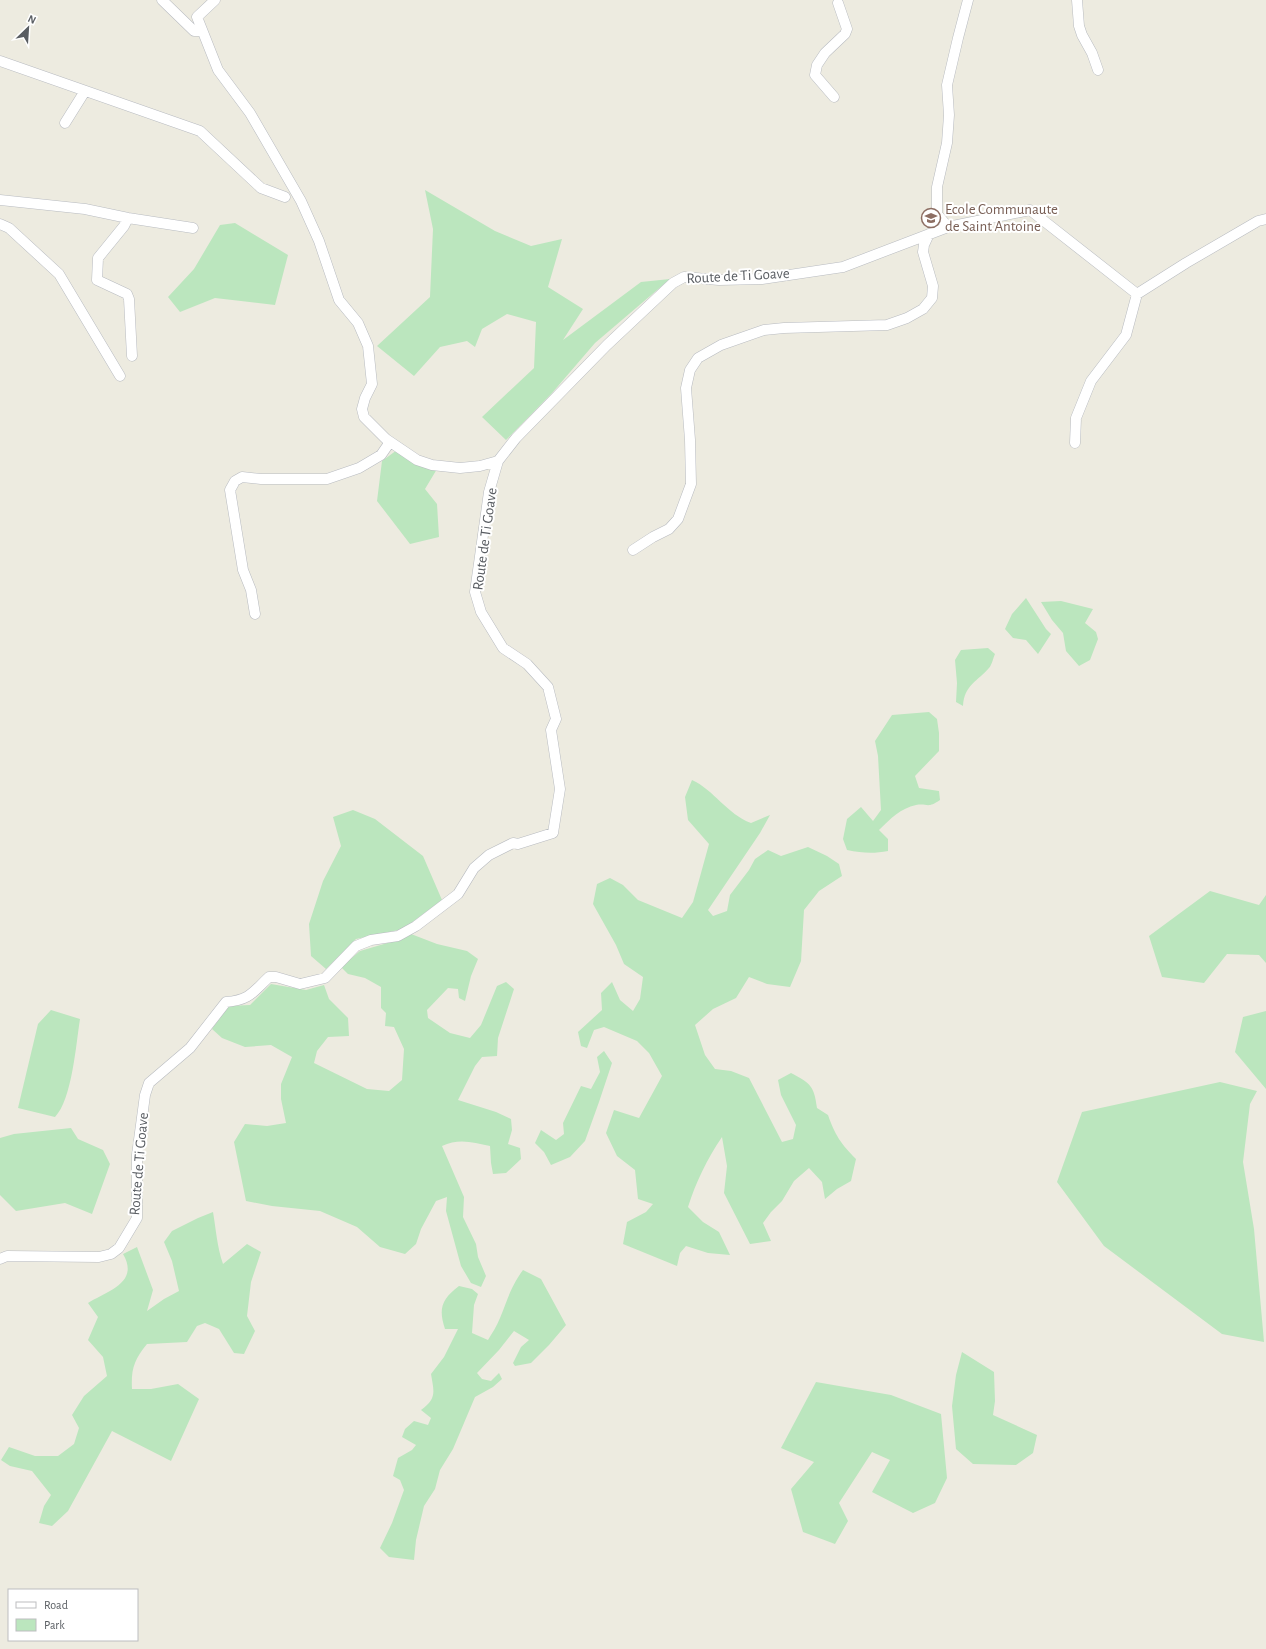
<svg xmlns="http://www.w3.org/2000/svg" width="1266" height="1649" viewBox="0 0 1266 1649" font-family="'Alegreya Sans',sans-serif">
<rect width="100%" height="100%" fill="#edebe0"/>
<path fill="#bbe6be" d="M 425,190 L 495,231 L 531,246 L 562,239 L 548,287 L 583,309 L 563,340 L 641,282 L 670,279 L 595,343 L 552,393 L 506,440 L 482,417 L 534,368 L 536,322 L 507,314 L 482,329 L 475,347 L 467,341 L 440,347 L 414,376 L 377,346 L 430,297 L 433,229 Z
M 235,223 L 288,255 L 275,305 L 215,298 L 180,312 L 168,297 L 194,269 L 220,225 Z
M 397,450 L 437,469 L 425,489 L 437,504 L 439,537 L 410,544 L 377,501 L 382,461 Z
M 1026,598 L 1046,629 L 1051,634 L 1038,654 L 1026,640 L 1013,638 L 1005,629 L 1012,614 Z
M 1061,601 L 1093,609 L 1085,623 L 1096,632 L 1098,639 L 1090,660 L 1079,666 L 1066,651 L 1063,633 L 1052,620 L 1041,602 Z
M 988,648 L 995,654 C 993,658 992,665 989,668 C 978,681 964,685 963,706 L 956,702 L 957,683 L 955,660 L 961,650 Z
M 929,712 L 937,719 L 939,733 L 939,751 L 915,776 L 919,788 L 939,791 L 940,800 C 927,809 928,803 916,805 C 901,808 890,819 879,830 L 888,839 L 888,851 C 873,854 862,853 847,850 L 843,839 L 847,819 L 861,807 L 873,821 L 881,810 L 878,756 L 875,741 L 892,715 Z
M 692,780 C 714,790 727,814 751,823 L 770,815 L 760,833 L 708,910 L 713,916 L 727,911 L 730,895 L 749,870 L 755,859 L 768,850 L 781,856 L 808,847 L 827,856 L 839,864 L 842,876 L 819,891 L 804,910 L 801,961 L 790,987 L 767,984 L 749,977 L 736,998 L 713,1009 L 695,1025 L 705,1055 L 715,1069 L 731,1071 L 749,1078 L 782,1142 L 793,1139 L 796,1125 L 781,1095 L 778,1080 L 791,1073 C 810,1083 814,1085 817,1108 L 828,1115 C 835,1135 841,1144 856,1159 L 851,1181 L 837,1189 L 825,1199 L 822,1182 L 809,1168 L 794,1181 L 782,1201 L 771,1212 L 763,1223 L 771,1241 L 750,1244 L 724,1193 L 727,1166 L 722,1137 C 707,1159 696,1182 688,1207 L 703,1222 L 719,1232 L 730,1255 L 708,1253 L 686,1246 L 680,1253 L 677,1266 L 623,1244 L 627,1222 L 646,1212 L 653,1204 L 638,1199 L 635,1170 L 617,1156 L 606,1133 L 614,1110 L 639,1118 L 662,1076 L 649,1053 L 637,1041 L 604,1027 L 594,1030 L 587,1048 L 581,1046 L 578,1032 L 602,1010 L 601,993 L 612,982 L 620,1000 L 633,1011 L 640,999 L 643,977 L 624,964 L 616,945 L 593,904 L 597,884 L 610,878 L 623,885 L 638,900 L 682,918 L 693,902 L 709,844 L 688,820 L 685,797 Z
M 353,810 L 375,819 L 423,856 L 442,900 L 403,929 L 356,939 L 326,969 L 311,956 L 309,924 L 323,881 L 341,846 L 333,817 Z
M 1210,891 L 1259,905 L 1266,895 L 1266,963 L 1259,955 L 1227,954 L 1204,983 L 1162,977 L 1149,936 Z
M 411,934 L 437,944 L 467,951 L 478,959 L 471,976 L 465,1001 L 459,998 L 458,989 L 448,988 L 427,1010 L 428,1018 L 450,1033 L 470,1038 L 481,1025 L 497,986 L 506,982 L 514,989 L 498,1038 L 497,1056 L 482,1057 L 475,1066 L 458,1100 L 496,1112 L 511,1119 L 512,1130 L 508,1144 L 520,1148 L 521,1159 L 506,1173 L 493,1174 L 491,1163 L 490,1146 C 473,1142 458,1138 442,1146 L 464,1197 L 463,1217 L 476,1244 L 478,1257 L 486,1276 L 481,1287 L 471,1283 L 461,1266 L 446,1211 L 447,1197 L 436,1201 L 421,1229 L 416,1244 L 405,1254 L 380,1247 L 357,1227 L 320,1211 L 272,1206 L 246,1201 L 234,1142 L 245,1124 L 267,1126 L 286,1123 L 281,1099 L 281,1084 L 292,1057 L 271,1045 L 245,1047 L 222,1038 L 212,1029 L 228,1006 L 250,1005 L 271,984 L 306,990 L 324,985 L 329,999 L 348,1018 L 349,1036 L 328,1037 L 317,1051 L 314,1063 L 367,1089 L 389,1091 L 402,1080 L 404,1049 L 394,1027 L 385,1026 L 386,1013 L 381,1008 L 381,987 L 365,978 L 348,974 L 341,967 L 360,951 L 401,939 Z
M 51,1010 L 80,1019 C 76,1044 72,1100 55,1117 L 18,1108 L 38,1024 Z
M 1266,1011 L 1266,1089 L 1235,1052 L 1243,1017 Z
M 604,1051 L 612,1063 L 599,1102 L 585,1141 L 570,1157 L 551,1165 L 544,1152 L 535,1143 L 541,1130 L 556,1140 L 564,1134 L 563,1123 L 581,1086 L 591,1089 L 600,1072 L 597,1057 Z
M 1220,1082 L 1257,1091 L 1250,1104 L 1243,1162 L 1254,1229 L 1264,1342 L 1222,1334 L 1104,1246 L 1057,1182 L 1082,1112 Z
M 71,1128 L 78,1139 L 103,1150 L 110,1164 L 92,1214 L 65,1203 L 16,1211 L 0,1195 L 0,1138 L 14,1134 Z
M 213,1212 C 216,1229 217,1247 223,1264 L 247,1244 L 261,1252 L 251,1282 L 247,1316 L 255,1331 L 244,1354 L 234,1353 L 219,1329 L 205,1323 L 197,1326 L 187,1342 L 147,1344 C 134,1360 131,1369 132,1389 L 151,1389 L 178,1384 L 199,1399 L 171,1461 L 112,1431 L 68,1511 L 52,1526 L 39,1523 L 44,1506 L 51,1495 L 32,1471 L 10,1466 L 1,1460 L 9,1447 L 35,1456 L 58,1456 L 74,1444 L 79,1428 L 72,1415 L 84,1396 L 107,1376 L 103,1357 L 88,1340 L 98,1317 L 88,1303 C 107,1291 140,1283 123,1254 L 137,1247 L 153,1290 L 147,1311 L 164,1299 L 179,1291 L 172,1261 L 164,1242 L 172,1231 L 198,1218 Z
M 523,1270 L 541,1279 L 566,1325 L 549,1345 L 531,1363 L 515,1366 L 513,1363 L 521,1347 L 529,1340 L 514,1331 L 499,1350 L 477,1373 L 482,1379 L 491,1381 L 499,1373 L 502,1379 L 493,1387 L 475,1397 L 453,1449 L 440,1470 L 435,1489 L 424,1506 L 416,1540 L 414,1560 L 389,1557 L 380,1548 L 392,1523 L 404,1490 L 400,1480 L 393,1476 L 398,1458 L 412,1450 L 416,1445 L 402,1437 L 405,1429 L 414,1421 L 428,1425 L 431,1418 L 421,1410 C 437,1398 434,1392 431,1374 L 444,1357 L 458,1329 L 445,1329 C 438,1308 442,1299 459,1286 L 472,1289 L 478,1294 L 474,1305 L 472,1333 L 488,1340 C 492,1333 497,1326 500,1318 C 508,1299 510,1288 523,1270 Z
M 962,1352 L 994,1372 L 995,1401 L 993,1415 L 1037,1435 L 1033,1453 L 1016,1465 L 973,1464 L 956,1449 L 952,1406 L 956,1375 Z
M 816,1382 L 891,1395 L 941,1414 L 947,1478 L 935,1503 L 913,1513 L 872,1492 L 890,1460 L 872,1452 L 839,1503 L 848,1521 L 835,1544 L 803,1532 L 791,1489 L 814,1462 L 781,1448 Z"/>
<g fill="none" stroke-linecap="round" stroke-linejoin="round">
<g stroke="#b8bbc0" stroke-width="11">
<path id="minor" d="M 162,0 L 194,31 L 202,31
M 215,0 L 197,17 L 218,70 L 250,113 L 301,201 L 319,241 L 339,300 L 358,323 L 368,346 L 372,384 L 365,398 L 362,409 L 364,417 L 386,439 L 417,460 L 432,465 L 460,468 L 480,466 L 498,461
M 1077,0 L 1079,26 L 1082,35 L 1092,53 L 1098,70
M 0,61 L 200,131 L 261,188 L 285,197
M 834,97 L 815,75 L 817,65 L 825,53 L 845,34 L 847,29 L 838,3
M 65,123 L 85,91
M 0,200 L 85,209 L 128,218 L 193,228
M 128,218 L 124,226 L 98,258 L 97,280 L 127,294 L 129,299 L 132,356
M 0,224 L 9,228 L 59,274 L 120,376
M 948,227 L 937,214 L 937,187 L 947,143 L 949,115 L 947,85 L 958,38 L 968,0
M 1075,443 L 1076,418 L 1091,381 L 1126,335 L 1137,294 L 1186,263 L 1258,221 L 1266,219
M 633,550 L 653,537 L 669,529 L 678,519 L 691,484 L 690,440 L 686,388 L 690,370 L 698,358 L 721,345 L 764,330 L 784,328 L 887,325 L 907,318 L 923,309 L 932,298 L 933,286 L 923,252 L 924,245 L 929,234
M 255,614 L 251,590 L 243,570 L 230,490 L 235,481 L 242,477 L 261,479 L 327,479 L 359,468 L 381,455 L 390,442
M 0,1259 L 7,1256 L 99,1257 L 111,1254 L 119,1248 L 137,1218 L 137,1155 L 145,1095 L 149,1083 L 190,1048 L 226,1002 C 250,1000 253,992 269,977 L 276,977 L 300,984 L 325,978 L 356,946 L 371,940 L 398,936 L 416,926 L 458,894 L 474,868 L 489,855 L 513,843 L 518,844 L 553,833 L 560,789 L 551,730 L 556,719 L 548,687 L 527,664 L 503,648 L 481,612 L 475,592 L 489,492 L 498,461 L 516,438 L 607,345 L 673,283 L 684,277 L 719,280 L 762,279 L 843,267 L 948,227 L 1030,210 L 1137,294"/>
</g>
<use href="#minor" stroke="#fff" stroke-width="10"/>
</g>
<defs>
<g id="school-ring" transform="scale(1)"><circle r="9.5" fill="#fff" stroke="#8d6e63" stroke-width="1.5"/><path d="M0-5L7-2L0 1L-7-2ZM-4 1L0 2.5L4 1V4Q0 6-4 4Z" fill="#8d6e63"/></g>
</defs>
<g fill-rule="evenodd">
<use href="#school-ring" x="931" y="218"/>
</g>
<g text-anchor="middle" dominant-baseline="central" stroke-width="4" stroke-linejoin="round" paint-order="stroke">
<g font-size="15" fill="#785e54" stroke="#fff" text-anchor="start">
<text x="945" y="209">Ecole Communaute<tspan x="945" dy="17">de Saint Antoine</tspan></text>
</g>
<g font-size="15" fill="#595d62" stroke="#fff">
<text transform="translate(738 276) rotate(-3)">Route de Ti Goave</text>
<text transform="translate(485 539) rotate(-82)">Route de Ti Goave</text>
<text transform="translate(139 1164) rotate(-85)">Route de Ti Goave</text>
</g>
</g>
<rect x="8" y="1589" width="130" height="52" fill="#ffffff" stroke="#bdbec0"/>
<rect x="16" y="1602" width="20" height="6" fill="#ffffff" stroke="#bdbec0"/>
<text x="44" y="1609" font-size="12" fill="#595d62">Road</text>
<rect x="16" y="1619" width="20" height="12" fill="#bbe6be" stroke="#bdbec0"/>
<text x="44" y="1629" font-size="12" fill="#595d62">Park</text>
<g transform="translate(28 28) rotate(25)" stroke="#ffffff" stroke-width="3" paint-order="stroke">
<path d="M0-3L7 15L0 10L-7 15Z" fill="#595d62"/>
<text y="-6" font-size="11" font-weight="bold" text-anchor="middle" fill="#595d62">N</text>
</g>
</svg>
